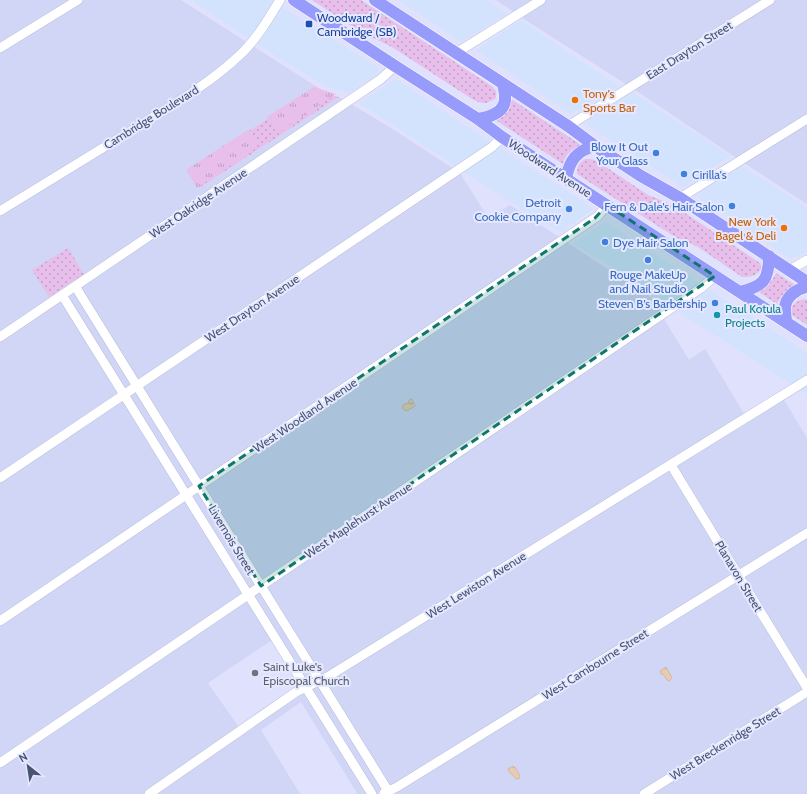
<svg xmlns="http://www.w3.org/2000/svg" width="807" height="794" viewBox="0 0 807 794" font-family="Cabin,sans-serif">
<defs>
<pattern id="grass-dots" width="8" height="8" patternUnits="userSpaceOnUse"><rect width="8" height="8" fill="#e7bfea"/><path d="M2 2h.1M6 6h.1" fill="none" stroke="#bd9ec2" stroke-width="1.8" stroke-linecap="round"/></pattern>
<pattern id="park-tufts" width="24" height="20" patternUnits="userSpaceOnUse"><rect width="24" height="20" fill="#e7bfea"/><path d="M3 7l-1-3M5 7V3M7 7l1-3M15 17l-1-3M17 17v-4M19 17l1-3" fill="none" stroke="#bd9ec2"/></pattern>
<pattern id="water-ripples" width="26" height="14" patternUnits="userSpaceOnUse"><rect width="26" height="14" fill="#e6ccb5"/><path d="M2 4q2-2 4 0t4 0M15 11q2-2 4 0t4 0" fill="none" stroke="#bca898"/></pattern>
</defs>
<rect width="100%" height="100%" fill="#e0e1fc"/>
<path fill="#d1d5f6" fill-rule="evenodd" d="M 0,0 L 181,0 L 317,87 L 188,170 L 199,188 L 339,97 L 391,128 L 460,173 L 488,218 L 510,205 L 664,306 L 659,311 L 689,360 L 705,349 L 749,422 L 784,400 L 807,438 L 807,794 L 356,794 L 357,793 L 301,702 L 261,730 L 300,794 L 0,794 ZM 272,640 L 298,681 L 297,683 L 296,686 L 238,726 L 208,683 Z
M 496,0 L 807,0 L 807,204 L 738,159 L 629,86 L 527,21 Z"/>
<path fill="#d3e3fd" d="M 191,0 L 272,0 L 283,8 L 379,68 L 377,75 L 349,93 L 325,86 L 257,44 Z
M 399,0 L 487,0 L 507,14 L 461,42 Z
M 521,20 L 560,47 L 619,86 L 571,114 L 476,50 Z
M 396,79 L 450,116 L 570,193 L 593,209 L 561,232 L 535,216 L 528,213 L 359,103 Z
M 632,92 L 731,156 L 683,187 L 587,125 L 586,122 Z
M 742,166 L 807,207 L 807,251 L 799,256 L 789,258 L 696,196 Z
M 605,222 L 807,353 L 807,394 L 693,321 L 612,267 L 573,244 Z"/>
<path fill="url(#grass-dots)" d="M 312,0 L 361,0 L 493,87 L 496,91 L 496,98 C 486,105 482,104 472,99 L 392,47 L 361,32 Z
M 317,87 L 323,92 L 339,97 L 199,188 L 188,170 Z
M 511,99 L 581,145 C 572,150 565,154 563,164 L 494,119 Z
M 585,159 L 591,159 L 597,161 L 648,195 L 673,205 L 760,263 L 762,268 C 756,276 752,277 742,277 L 698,247 L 675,237 L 577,174 C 577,166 579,163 585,159 Z
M 68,248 L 84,274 L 49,297 L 32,270 Z
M 776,273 L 797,286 C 788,290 781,295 777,304 L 757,291 C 764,286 773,282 776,273 Z
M 804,299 L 807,300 L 807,325 L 792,315 L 790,311 C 793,303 797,301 804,299 Z"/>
<path fill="url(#park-tufts)" d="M 314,87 L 336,94 L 277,134 L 267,117 Z
M 248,130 L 258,147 L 197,188 L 186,170 Z"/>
<path fill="url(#water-ripples)" stroke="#d7b99b" d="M 410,399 L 412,399 L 415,406 L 407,411 L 404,410 L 402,408 L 403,405 L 408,403 Z
M 666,667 L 672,678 L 669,681 L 667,680 L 663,674 L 661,674 L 660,671 Z
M 513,766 C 517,768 519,774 520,778 L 517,779 L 515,778 C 513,774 509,774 508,769 L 509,768 L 510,768 Z"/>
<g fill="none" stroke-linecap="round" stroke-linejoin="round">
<g stroke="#b9c0dd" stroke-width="10">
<path id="minor" d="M 0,48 L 78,0
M 456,53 L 541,0
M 568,126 L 770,0
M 680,198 L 807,119
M 0,211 C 44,184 88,157 132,130 C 171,106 210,84 243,52 C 258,37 269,18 280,0
M 790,270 L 807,260
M 75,286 L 390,794
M 62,295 L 372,794
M 0,337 L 381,79 L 395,66
M 671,465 L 807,688
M 0,478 L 492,147 L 502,137
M 0,621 L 564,239 L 598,216 L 607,205
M 0,763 L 701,288 L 715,276
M 384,793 L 397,787 L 807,533
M 149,794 L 296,692 L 329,676 L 807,380
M 644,794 L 807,692"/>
</g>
<g stroke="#fff" stroke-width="13">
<path id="major" d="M 294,0 L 395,66 L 478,119 L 502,137 L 807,336
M 375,0 L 568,126 L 595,146 L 641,176 L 680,198 L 807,282
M 478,119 C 490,117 506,112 505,97 C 505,93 504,88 503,84
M 566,178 C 570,160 576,151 595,146
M 740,292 C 763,286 769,281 769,256
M 786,322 C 786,318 785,313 785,309 C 785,297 796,289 807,287"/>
</g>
<use href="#minor" stroke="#fff" stroke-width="9"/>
<use href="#major" stroke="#979bfc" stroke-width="12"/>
</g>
<path fill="#0f766e" fill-opacity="0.2" stroke="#0f766e" stroke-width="3" stroke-dasharray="8 5" stroke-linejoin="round" d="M 607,205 L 715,276 L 261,586 L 199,486 L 595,218 Z"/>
<rect fill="#1a4fb4" stroke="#e6e8ff" stroke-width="1.5" x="305" y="20" width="8" height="8" rx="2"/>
<g fill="#e8710a" stroke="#e6e8ff" stroke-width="1.5">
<circle cx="575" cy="100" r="4"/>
<circle cx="784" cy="228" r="4"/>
</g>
<g fill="#3f7fe0" stroke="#e6e8ff" stroke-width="1.5">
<circle cx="656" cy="153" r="4"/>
<circle cx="684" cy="174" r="4"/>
<circle cx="732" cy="206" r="4"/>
<circle cx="569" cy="209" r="4"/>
<circle cx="605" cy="242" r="4"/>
<circle cx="648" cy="260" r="4"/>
<circle cx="715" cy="303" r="4"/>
</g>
<circle fill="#0f9aa8" stroke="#e6e8ff" stroke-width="1.5" cx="717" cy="315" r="4"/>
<circle fill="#6b7280" stroke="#e6e8ff" stroke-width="1.5" cx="255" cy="673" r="4"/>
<g text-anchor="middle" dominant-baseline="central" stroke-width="4" stroke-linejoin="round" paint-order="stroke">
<g font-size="12" fill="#164399" stroke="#e6e8ff" text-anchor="start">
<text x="317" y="17">Woodward /<tspan x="317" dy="14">Cambridge (SB)</tspan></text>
</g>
<g font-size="12" fill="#475573" stroke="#e6e8ff">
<text transform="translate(689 50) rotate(-32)">East Drayton Street</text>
<text transform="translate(151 117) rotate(-32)">Cambridge Boulevard</text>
<text transform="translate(550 168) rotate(33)">Woodward Avenue</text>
<text transform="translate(198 203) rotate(-34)">West Oakridge Avenue</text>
<text transform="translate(252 308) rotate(-34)">West Drayton Avenue</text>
<text transform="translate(305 415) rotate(-34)">West Woodland Avenue</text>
<text transform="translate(358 520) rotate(-34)">West Maplehurst Avenue</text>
<text transform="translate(232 540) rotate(59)">Livernois Street</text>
<text transform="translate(739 576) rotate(59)">Planavon Street</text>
<text transform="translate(476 585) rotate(-32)">West Lewiston Avenue</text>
<text transform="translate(595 664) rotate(-32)">West Cambourne Street</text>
<text transform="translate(725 743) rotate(-32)">West Breckenridge Street</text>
</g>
<g font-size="12" fill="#c56008" stroke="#e6e8ff" text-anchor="start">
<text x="583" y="93">Tony's<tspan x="583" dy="14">Sports Bar</tspan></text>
<text x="776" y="221" text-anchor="end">New York<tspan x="776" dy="14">Bagel &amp; Deli</tspan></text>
</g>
<g font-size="12" fill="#366cbe" stroke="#e6e8ff" text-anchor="end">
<text x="648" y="146">Blow It Out<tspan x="648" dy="14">Your Glass</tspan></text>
<text x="692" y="174" text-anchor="start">Cirilla's</text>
<text x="561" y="202">Detroit<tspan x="561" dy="14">Cookie Company</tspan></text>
<text x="724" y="206">Fern &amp; Dale's Hair Salon</text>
<text x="613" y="242" text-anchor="start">Dye Hair Salon</text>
<text x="648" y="274" text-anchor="middle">Rouge MakeUp<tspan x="648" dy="14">and Nail Studio</tspan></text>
<text x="707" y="303">Steven B's Barbership</text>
</g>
<g font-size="12" fill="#0d838f" stroke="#e6e8ff" text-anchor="start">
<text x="725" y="308">Paul Kotula<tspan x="725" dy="14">Projects</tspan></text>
</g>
<g font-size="12" fill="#5b616d" stroke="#e6e8ff" text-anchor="start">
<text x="263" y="666">Saint Luke's<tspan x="263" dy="14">Episcopal Church</tspan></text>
</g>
</g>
<g transform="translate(28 766) rotate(330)" stroke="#e6e8ff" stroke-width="3" paint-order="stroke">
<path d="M0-3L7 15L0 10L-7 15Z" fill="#475573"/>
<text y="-6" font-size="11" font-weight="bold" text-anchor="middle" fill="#475573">N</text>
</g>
</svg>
